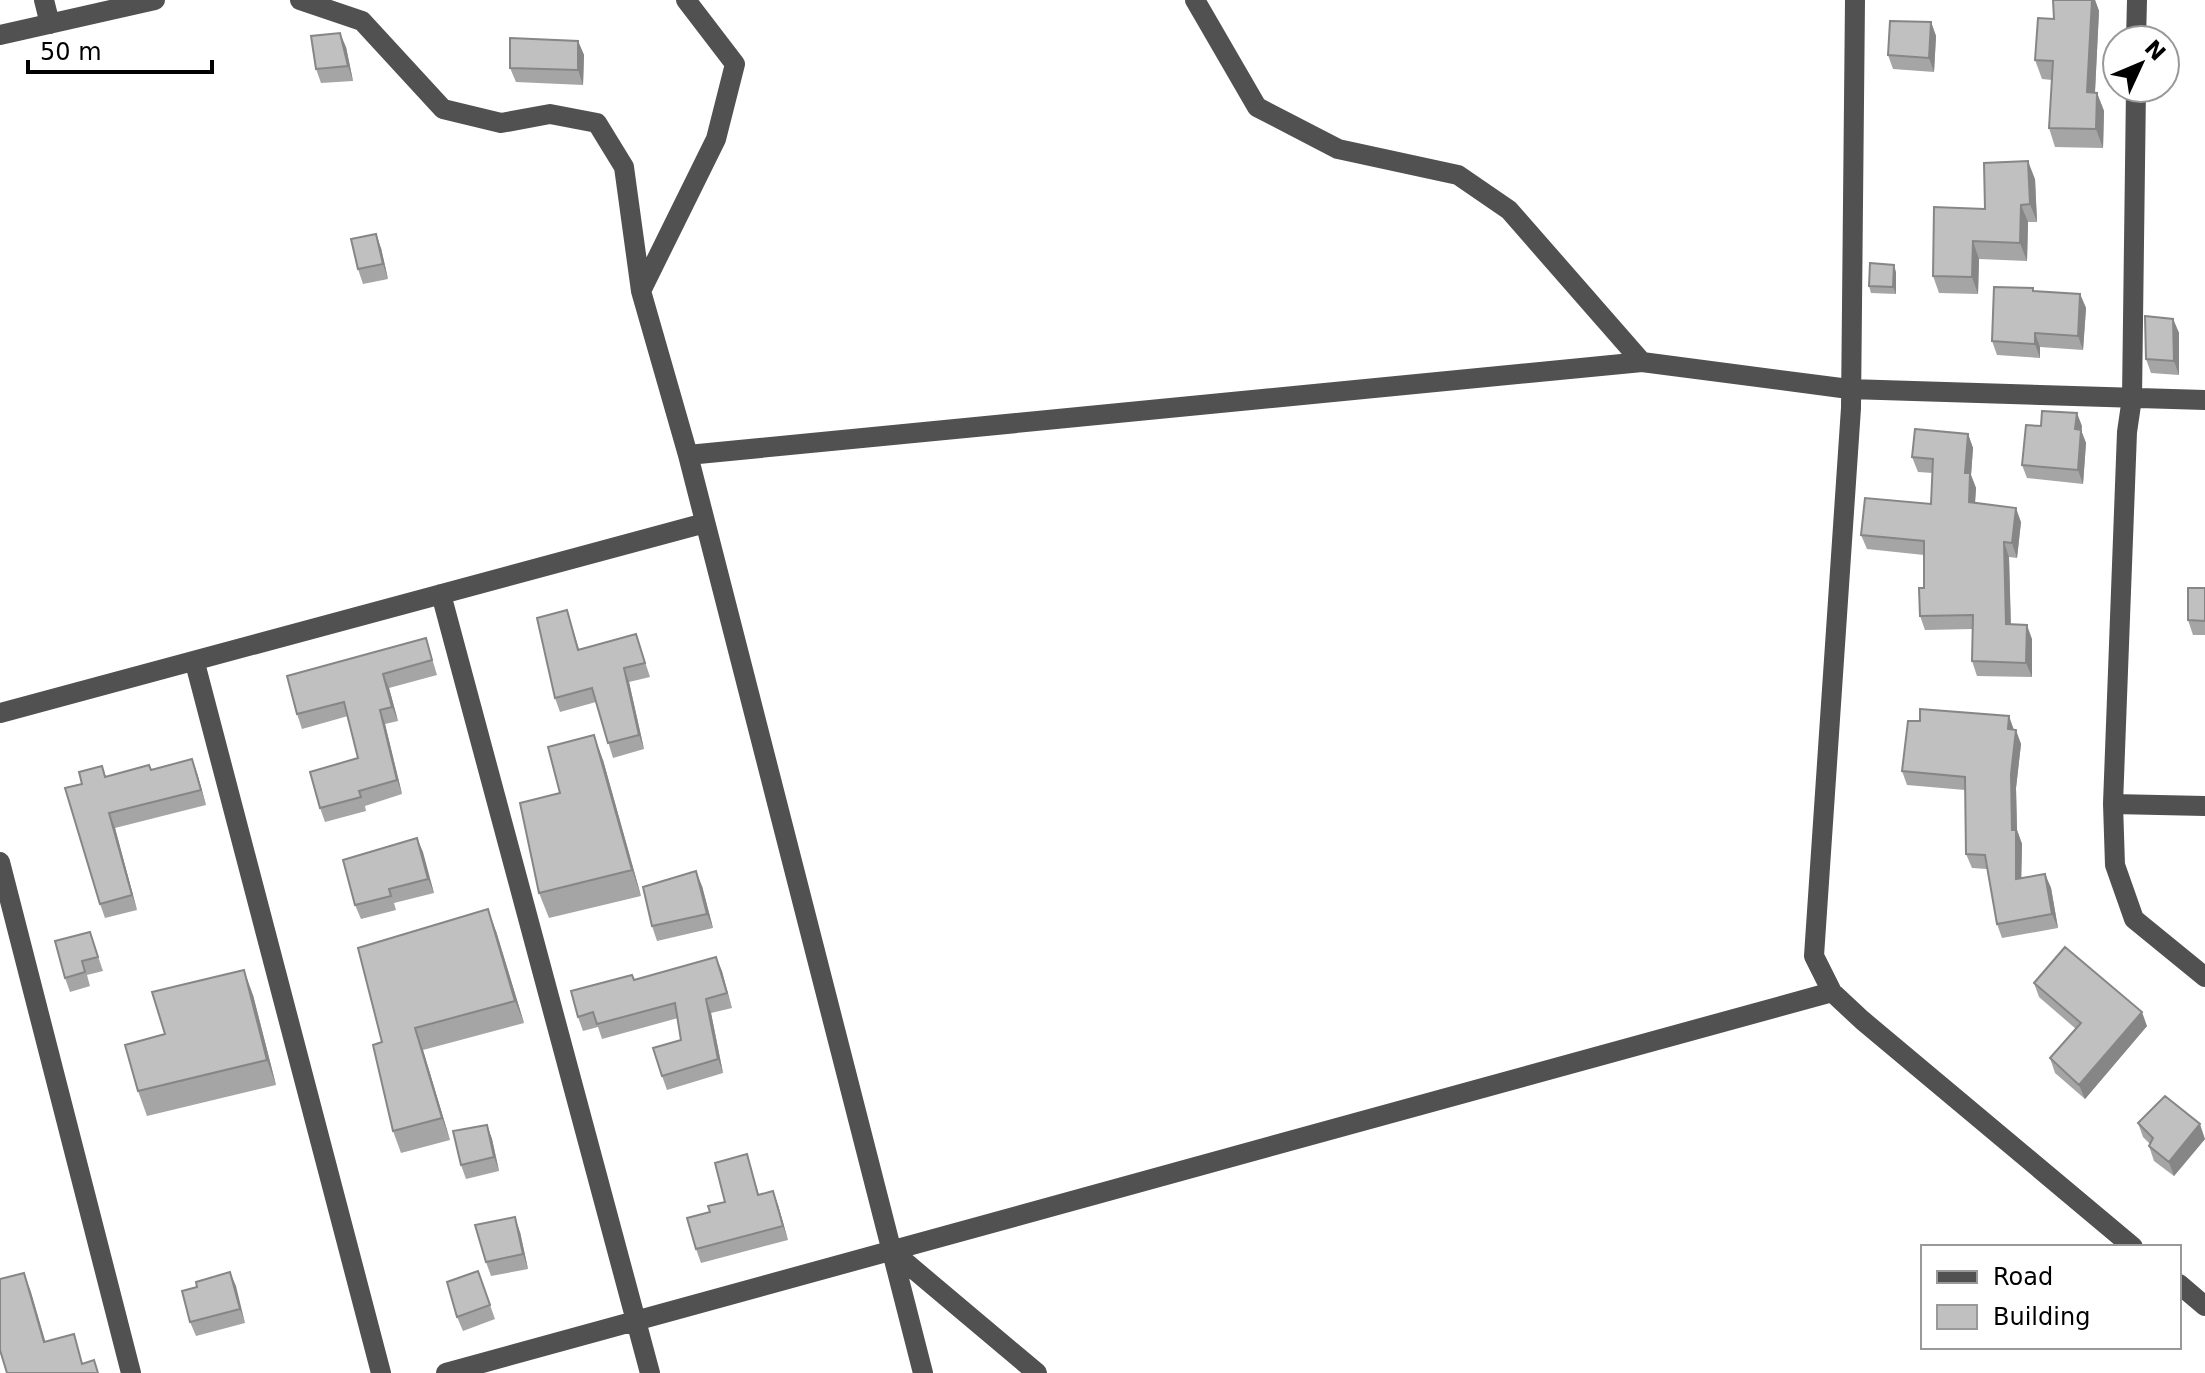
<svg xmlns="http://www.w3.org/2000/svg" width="2205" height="1373" viewBox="0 0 2205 1373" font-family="'DejaVu Sans',sans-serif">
<rect width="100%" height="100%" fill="#fff"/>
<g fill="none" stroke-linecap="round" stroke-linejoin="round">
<path stroke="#515151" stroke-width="20" d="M 44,0 L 50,24
M 300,0 L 362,21 L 443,109 L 501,123 L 550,114 L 597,123 L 624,167 L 641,291 L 688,455 L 923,1373
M 1195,0 L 1257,107 L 1338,149 L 1458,175 L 1509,210 L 1642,362
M 1855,0 L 1851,408 L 1814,956 L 1832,992 L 1862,1020 L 2133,1247
M 0,35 L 155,0
M 2136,40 L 2137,0
M 2136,88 L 2132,398 L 2127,432 L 2113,804 L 2115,865 L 2134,919 L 2205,977
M 641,291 L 716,139 L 735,64 L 686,0
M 688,455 L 1642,362 L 1849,389 L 2205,400
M 441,594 L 650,1373
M 195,663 L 381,1373
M 0,713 L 705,523
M 2113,804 L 2205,806
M 0,862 L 131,1373
M 892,1251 L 1037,1373
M 2179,1284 L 2205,1306
M 446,1373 L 1832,992"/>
</g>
<path fill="#a5a5a5" d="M 2053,0 L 2095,0 L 2099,11 L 2095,92 L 2097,93 L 2104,111 L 2103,148 L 2055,147 L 2049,128 L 2052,80 L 2042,79 L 2035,60 L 2054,19 Z
M 1931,22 L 1936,36 L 1934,72 L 1893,69 L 1888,55 Z
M 578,41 L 584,55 L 583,85 L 516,82 L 510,68 Z
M 346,47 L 353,81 L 321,83 L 316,69 Z
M 2035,179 L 2037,222 L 2028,222 L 2027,261 L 1979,259 L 1978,294 L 1939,293 L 1933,276 L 1985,209 Z
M 381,248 L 388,279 L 363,284 L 358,269 Z
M 1896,272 L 1896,294 L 1871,293 L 1869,286 Z
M 2033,288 L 2034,291 L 2080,294 L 2086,308 L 2083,350 L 2040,347 L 2040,358 L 1997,355 L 1992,341 Z
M 2173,319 L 2179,333 L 2179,375 L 2151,373 L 2146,359 Z
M 2041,426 L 2082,426 L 2081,430 L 2086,443 L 2083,484 L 2027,478 L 2022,465 Z
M 1968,434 L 1973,448 L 1971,475 L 1976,488 L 1975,503 L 2021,522 L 2017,558 L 2009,557 L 2011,624 L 2032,639 L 2032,677 L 1977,676 L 1972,661 L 1973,629 L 1925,630 L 1920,616 L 1924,588 L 1924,555 L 1867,549 L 1861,535 L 1931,504 L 1933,473 L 1918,472 L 1912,457 Z
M 2205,588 L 2205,635 L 2193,635 L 2188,620 Z
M 567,610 L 579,649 L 636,634 L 650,677 L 629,682 L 644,749 L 613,758 L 596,702 L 560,712 L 555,698 Z
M 426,638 L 437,675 L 389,688 L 398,721 L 385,724 L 402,794 L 365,806 L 366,811 L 325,822 L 320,808 L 358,758 L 348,716 L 302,729 L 297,714 Z
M 2014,729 L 2021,744 L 2016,788 L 2017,830 L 2022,844 L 2021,878 L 2045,874 L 2051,888 L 2058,928 L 2002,938 L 1997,924 L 1987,869 L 1972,868 L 1966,854 L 1965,790 L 1907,785 L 1902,771 Z
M 603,760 L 641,896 L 549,918 L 539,893 L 560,793 Z
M 102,766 L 106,777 L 151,770 L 197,773 L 206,805 L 115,828 L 137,910 L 105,918 L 100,904 Z
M 417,838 L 434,893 L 394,903 L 396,910 L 361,919 L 355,905 Z
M 702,886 L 713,928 L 657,941 L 652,926 Z
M 496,931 L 524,1023 L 423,1050 L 450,1140 L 401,1153 L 393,1131 L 382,1042 Z
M 90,932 L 103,971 L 87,975 L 90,986 L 70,992 L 65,978 Z
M 716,957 L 732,1008 L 711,1013 L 723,1073 L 667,1090 L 662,1076 L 681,1040 L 678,1018 L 602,1039 L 598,1027 L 583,1031 L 578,1017 L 634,980 Z
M 2034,983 L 2147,1026 L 2085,1099 L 2055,1073 L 2050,1058 L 2076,1029 L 2039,997 Z
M 253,995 L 276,1085 L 147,1116 L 138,1091 L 165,1034 Z
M 2138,1123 L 2205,1139 L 2174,1176 L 2154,1161 L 2149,1146 L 2150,1144 L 2143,1137 Z
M 487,1125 L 492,1139 L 499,1171 L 466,1179 L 461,1165 Z
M 747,1154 L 759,1195 L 778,1205 L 788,1240 L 701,1263 L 696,1249 L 710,1212 L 725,1202 Z
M 520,1232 L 528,1269 L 491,1276 L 486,1262 Z
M 478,1271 L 495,1319 L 463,1331 L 457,1317 Z
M 230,1272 L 245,1323 L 196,1336 L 190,1322 L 197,1287 Z"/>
<path fill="#868686" d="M 2092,0 L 2095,0 L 2099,11 L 2094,111 L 2087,92 Z
M 1931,22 L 1936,36 L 1934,72 L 1929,58 Z
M 340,33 L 346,47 L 353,81 L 348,66 Z
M 578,41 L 584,55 L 583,85 L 578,70 Z
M 2097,93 L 2104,111 L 2103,148 L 2096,129 Z
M 2028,161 L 2035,179 L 2037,222 L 2030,204 Z
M 2021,205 L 2028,222 L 2027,261 L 2020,243 Z
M 376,234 L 381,248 L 388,279 L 383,264 Z
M 1973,241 L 1979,259 L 1978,294 L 1972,277 Z
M 1894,265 L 1896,272 L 1896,294 L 1893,287 Z
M 2080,294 L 2086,308 L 2083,350 L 2078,336 Z
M 2173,319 L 2179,333 L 2179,375 L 2174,361 Z
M 2035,333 L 2040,347 L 2040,358 L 2035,344 Z
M 2077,413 L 2082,426 L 2080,443 L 2075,429 Z
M 2081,430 L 2086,443 L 2083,484 L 2078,470 Z
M 1968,434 L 1973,448 L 1971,475 L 1976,488 L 1974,517 L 1969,502 L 1965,473 Z
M 2016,508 L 2021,522 L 2017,558 L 2012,543 Z
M 2004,542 L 2009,557 L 2011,638 L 2006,624 Z
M 2027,625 L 2032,639 L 2032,677 L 2026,663 Z
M 624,668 L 629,682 L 644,749 L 639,735 Z
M 383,674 L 389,688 L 398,721 L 392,707 Z
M 380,710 L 385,724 L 402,794 L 397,780 Z
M 2009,716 L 2014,730 L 2008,729 Z
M 2016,730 L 2021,744 L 2016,788 L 2017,830 L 2022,844 L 2021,893 L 2016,879 L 2012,830 L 2011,774 Z
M 594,735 L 603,760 L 641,896 L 632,870 Z
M 192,759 L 197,773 L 206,805 L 201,790 Z
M 109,813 L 115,828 L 137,910 L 132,895 Z
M 417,838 L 423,852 L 434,893 L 428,879 Z
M 696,871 L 702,886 L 713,928 L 707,914 Z
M 2045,874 L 2051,888 L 2058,928 L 2052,914 Z
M 488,909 L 496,931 L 524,1023 L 515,1001 Z
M 716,957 L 722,971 L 732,1008 L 727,993 Z
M 244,970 L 253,995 L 276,1085 L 267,1060 Z
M 706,999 L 711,1013 L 723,1073 L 718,1059 Z
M 2142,1012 L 2147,1026 L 2085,1099 L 2079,1085 Z
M 415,1028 L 423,1050 L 450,1140 L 442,1118 Z
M 2200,1124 L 2205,1139 L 2174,1176 L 2169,1162 Z
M 487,1125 L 492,1139 L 499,1171 L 494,1157 Z
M 773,1191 L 778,1205 L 788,1240 L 783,1226 Z
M 515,1217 L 520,1232 L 528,1269 L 523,1254 Z
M 230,1272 L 236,1286 L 245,1323 L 240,1309 Z
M 24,1273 L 31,1292 L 51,1361 L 44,1342 Z"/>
<path fill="#c0c0c0" stroke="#868686" stroke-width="2" d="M 2053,0 L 2092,0 L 2087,92 L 2097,93 L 2096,129 L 2049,128 L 2053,61 L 2035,60 L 2038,18 L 2054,19 Z
M 1890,21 L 1931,22 L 1929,58 L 1888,55 Z
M 340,33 L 348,66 L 316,69 L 311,36 Z
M 510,38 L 578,41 L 578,70 L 510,68 Z
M 2028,161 L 2030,204 L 2021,205 L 2020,243 L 1973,241 L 1972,277 L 1933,276 L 1934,207 L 1985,209 L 1984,163 Z
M 376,234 L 383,264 L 358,269 L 351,239 Z
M 1870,263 L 1894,265 L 1893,287 L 1869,286 Z
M 1994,287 L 2033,288 L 2033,291 L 2080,294 L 2078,336 L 2035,333 L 2035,344 L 1992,341 Z
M 2145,316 L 2173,319 L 2174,361 L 2146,359 Z
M 2042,411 L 2077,413 L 2075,429 L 2081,430 L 2078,470 L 2022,465 L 2026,425 L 2041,426 Z
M 1915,429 L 1968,434 L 1965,473 L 1970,473 L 1969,502 L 2016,508 L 2012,543 L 2004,542 L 2006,624 L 2027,625 L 2026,663 L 1972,661 L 1973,615 L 1920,616 L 1919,588 L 1924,588 L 1924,541 L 1861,535 L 1865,498 L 1931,504 L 1933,459 L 1912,457 Z
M 2188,588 L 2205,588 L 2205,621 L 2188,620 Z
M 567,610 L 578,650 L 636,634 L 645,663 L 624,668 L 639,735 L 608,743 L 592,688 L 555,698 L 537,618 Z
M 426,638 L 432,660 L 383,674 L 392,707 L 380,710 L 397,780 L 359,791 L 361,797 L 320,808 L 310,772 L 358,758 L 344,702 L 297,714 L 287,676 Z
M 1920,709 L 2009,716 L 2008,729 L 2016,730 L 2011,774 L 2012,830 L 2016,830 L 2016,879 L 2045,874 L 2052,914 L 1997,924 L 1985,855 L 1966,854 L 1965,777 L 1902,771 L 1908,721 L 1920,721 Z
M 594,735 L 632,870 L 539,893 L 520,803 L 560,793 L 548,747 Z
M 192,759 L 201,790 L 109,813 L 132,895 L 100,904 L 65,788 L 82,784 L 79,772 L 102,766 L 105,777 L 149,765 L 151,770 Z
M 417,838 L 428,879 L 389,889 L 391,896 L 355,905 L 343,860 Z
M 696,871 L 707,914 L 652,926 L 643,887 Z
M 488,909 L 515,1001 L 415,1028 L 442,1118 L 393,1131 L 373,1045 L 382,1042 L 358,948 Z
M 90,932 L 98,957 L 82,961 L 85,972 L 65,978 L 55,941 Z
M 2065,947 L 2142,1012 L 2079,1085 L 2050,1058 L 2081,1023 L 2034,983 Z
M 716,957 L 727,993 L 706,999 L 718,1059 L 662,1076 L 653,1048 L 681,1040 L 675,1003 L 597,1024 L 593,1012 L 578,1017 L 571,991 L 632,975 L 634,980 Z
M 244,970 L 267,1060 L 138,1091 L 125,1045 L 165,1034 L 152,992 Z
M 2165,1096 L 2200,1124 L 2169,1162 L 2149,1146 L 2153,1138 L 2138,1123 Z
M 487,1125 L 494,1157 L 461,1165 L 453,1131 Z
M 747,1154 L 758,1195 L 773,1191 L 783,1226 L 696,1249 L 687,1218 L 710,1212 L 708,1206 L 725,1202 L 715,1163 Z
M 515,1217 L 523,1254 L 486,1262 L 475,1225 Z
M 478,1271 L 490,1305 L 457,1317 L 447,1282 Z
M 230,1272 L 240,1309 L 190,1322 L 182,1291 L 197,1287 L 196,1282 Z
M 24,1273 L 44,1342 L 74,1334 L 82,1364 L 94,1360 L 98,1373 L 7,1373 L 0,1350 L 0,1279 Z"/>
<rect x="1921" y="1245" width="260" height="104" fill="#ffffff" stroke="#999999" stroke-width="2"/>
<rect x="1937" y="1271" width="40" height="12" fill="#515151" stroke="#999999" stroke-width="2"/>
<text x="1993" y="1285" font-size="24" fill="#000000">Road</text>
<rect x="1937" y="1305" width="40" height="24" fill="#c0c0c0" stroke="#999999" stroke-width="2"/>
<text x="1993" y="1325" font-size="24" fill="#000000">Building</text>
<g transform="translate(2141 64) rotate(46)"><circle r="38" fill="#ffffff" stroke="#999999" stroke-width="2"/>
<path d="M0-6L14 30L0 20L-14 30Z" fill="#000000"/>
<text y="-12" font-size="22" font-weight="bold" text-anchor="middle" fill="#000000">N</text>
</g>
<path d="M28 60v12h184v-12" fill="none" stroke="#000000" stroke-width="4"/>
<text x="40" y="60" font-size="24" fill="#000000" stroke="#ffffff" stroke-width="6" paint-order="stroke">50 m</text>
</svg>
